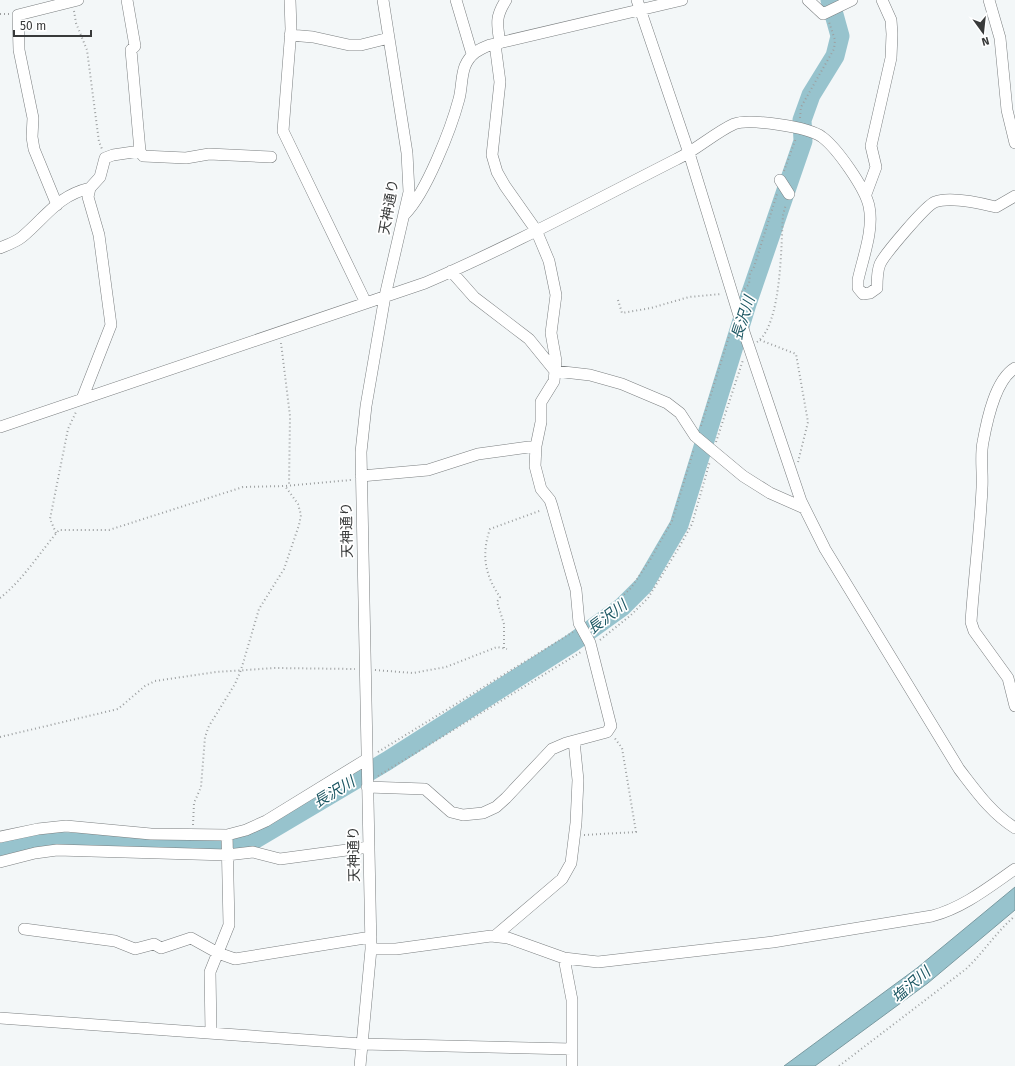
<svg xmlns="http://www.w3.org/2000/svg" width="1015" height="1066" viewBox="0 0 1015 1066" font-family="'Fira Sans','Noto Sans JP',sans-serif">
<rect width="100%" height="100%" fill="#f3f7f8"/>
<path fill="#97c3cd" stroke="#7a9aa1" d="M 1015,887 L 1015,910 L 928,983 L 815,1066 L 784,1066 L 917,968 Z"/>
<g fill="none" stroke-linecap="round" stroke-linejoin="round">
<path stroke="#97c3cd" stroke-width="19" d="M 0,851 L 44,841 L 215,847 L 247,844 L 387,761 L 572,643 L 622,607 L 644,585 L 679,525 L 747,304 L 803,141 L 802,120 L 811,95 L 835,56 L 840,36 L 830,0"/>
<g stroke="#7b7f80" stroke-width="12">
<path id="minor" d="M 127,0 L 135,46 L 131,50 L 140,151 L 143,156 L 186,158 L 209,154 L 271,157
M 290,0 L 291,29 L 283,131 L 366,303
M 456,0 L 472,54
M 637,0 L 689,153 L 745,335 L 801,501 L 825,549 L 959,769 C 976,791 991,813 1015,828
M 808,0 L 823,14 L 852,0
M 989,0 L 1000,38 L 1007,110 L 1015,143
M 290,35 L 313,37 L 349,45 L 361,45 L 389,38
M 500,43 C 497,24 495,17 506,0
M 780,180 L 789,194
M 866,194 L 876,167 L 871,146 L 891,58 L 892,34 L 891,20 L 882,0
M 57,205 L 34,149 L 32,137 L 33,118 L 19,50 L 18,15 L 78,0
M 405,214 C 426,193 451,129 459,99 C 462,88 461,76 465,66 C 470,54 479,49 490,45 L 682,0
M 0,248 C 7,245 16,242 22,237 C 47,216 57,196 90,188
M 451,271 L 474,297 L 529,339 L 555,371 L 590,375 L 622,384 L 667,403 L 680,413 L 695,436 L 743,476 L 770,493 L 804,508
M 1015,368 C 995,380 987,420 983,442 C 980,456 983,473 982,488 C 980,532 974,577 971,622 L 974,631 L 1008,678 L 1015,706
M 82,399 L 111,325 L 99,235 L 88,197 L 90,188 L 100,177 L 105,158 L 113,155 L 140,151
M 0,427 L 425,283 C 511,246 594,201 677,159 C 696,150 716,132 734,124 C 749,118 809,127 822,137 C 837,148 865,188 869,206 C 874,230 863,257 858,280 L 858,288 L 863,294 L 870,293 L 877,288 C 877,281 877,271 880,264 C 884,255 926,205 935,202 C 950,196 980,203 996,207 L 1015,196
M 361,476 L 428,470 L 478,454 L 536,446
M 367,787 L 425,789 L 451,812 L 463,815 L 483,813 L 496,807 L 506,798 L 552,749 L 566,743 L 607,732 L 611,726 L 590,643 L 579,623 L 576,590 L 552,506 L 550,500 L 541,489 L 535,466 L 536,446 L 541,422 L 541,402 L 554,381 L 556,361 L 551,333 L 556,295 L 549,261 L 536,230 L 505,186 L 497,172 L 492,155 L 500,82 L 495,44
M 0,837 L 38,829 L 66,826 L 151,834 L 227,835 L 246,830 L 266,821 L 367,759
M 0,862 L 35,853 L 57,850 L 227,855 L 253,852 L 280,859 L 369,847
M 24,929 L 115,941 L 135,949 L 154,944 L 161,948 L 191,938 L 218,953 L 235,959 L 371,937
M 495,936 L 562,879 L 571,863 L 576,823 L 578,780 L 574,741
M 371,949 L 396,949 L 491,936 L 508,938 L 564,958 L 598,962 L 773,942 L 932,916 C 963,908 989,887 1015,869
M 564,958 L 572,1000 L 572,1066
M 0,1018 L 362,1044 L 572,1049
M 211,1032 L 210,972 L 229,925 L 227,835
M 360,1066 L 371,949 L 361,452 L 366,406 L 385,296 L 409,192 L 407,153 L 383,0"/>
</g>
<path stroke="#9da0a1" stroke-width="2" stroke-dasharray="1 3" stroke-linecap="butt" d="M 74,11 L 76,23 L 87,50 L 99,142 L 102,149
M 0,14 L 9,14
M 800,118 L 801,107 L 834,49 L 835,40 L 829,22
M 784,171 L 796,138
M 742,292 L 749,284 L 750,273 L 754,267 L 777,194
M 618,300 L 622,313 L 651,308 L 689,297 L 721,294
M 760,340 L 796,354 L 808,422 L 798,462
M 757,342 C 782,325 781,243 783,215 L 786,204
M 281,343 L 290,416 L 289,485
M 701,426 L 732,327
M 716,442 L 743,360
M 56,533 L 50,519 L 68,429 L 76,412
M 0,598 C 24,579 40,552 59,530 L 109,530 L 243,487 L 285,486 L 351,480
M 589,621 L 614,604 L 631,588 L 650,560 L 672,521 L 694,449
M 600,640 L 631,615 L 648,598 L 678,549 L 692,524 L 710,461
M 504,648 L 504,624 L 497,602 L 500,597 C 485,575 481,555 490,529 L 542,510
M 375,670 L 413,673 L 446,667 L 497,647 L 507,649
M 0,737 L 118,709 L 145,686 L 155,681 L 216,672 L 275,668 L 355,669
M 378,752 L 573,632
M 378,776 L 581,652
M 193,825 L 194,803 L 201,787 L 205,737 L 209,726 L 235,684 L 241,670 L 259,609 L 284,569 L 299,525 L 301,515 L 298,504 L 285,486
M 584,835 L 636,832 L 622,748 L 614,737
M 839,1066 L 966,969 C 984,952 996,932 1015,916"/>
<use href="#minor" stroke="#fff" stroke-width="11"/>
</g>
<g text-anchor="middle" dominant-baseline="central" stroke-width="3.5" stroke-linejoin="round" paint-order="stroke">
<g font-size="14" fill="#383a3a" stroke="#fff">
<text transform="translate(389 207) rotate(-80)">天神通り</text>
<text transform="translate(347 530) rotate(-91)">天神通り</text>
<text transform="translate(354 854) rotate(-91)">天神通り</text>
</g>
<g font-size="15" font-style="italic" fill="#1c5763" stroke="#fff">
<text transform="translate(743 318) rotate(-72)">長沢川</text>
<text transform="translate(607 617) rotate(-37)">長沢川</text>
<text transform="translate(334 792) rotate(-31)">長沢川</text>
<text transform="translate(911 985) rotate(-41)">塩沢川</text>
</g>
</g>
<g transform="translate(983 32) rotate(165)" stroke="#ffffff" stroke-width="3" paint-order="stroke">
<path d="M0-3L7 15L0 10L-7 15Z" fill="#383a3a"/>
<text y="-6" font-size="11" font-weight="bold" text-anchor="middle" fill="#383a3a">N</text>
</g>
<path d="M14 30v6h77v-6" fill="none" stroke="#383a3a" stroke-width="2"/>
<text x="20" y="30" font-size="12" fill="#383a3a" stroke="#ffffff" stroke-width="3" paint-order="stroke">50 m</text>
</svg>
